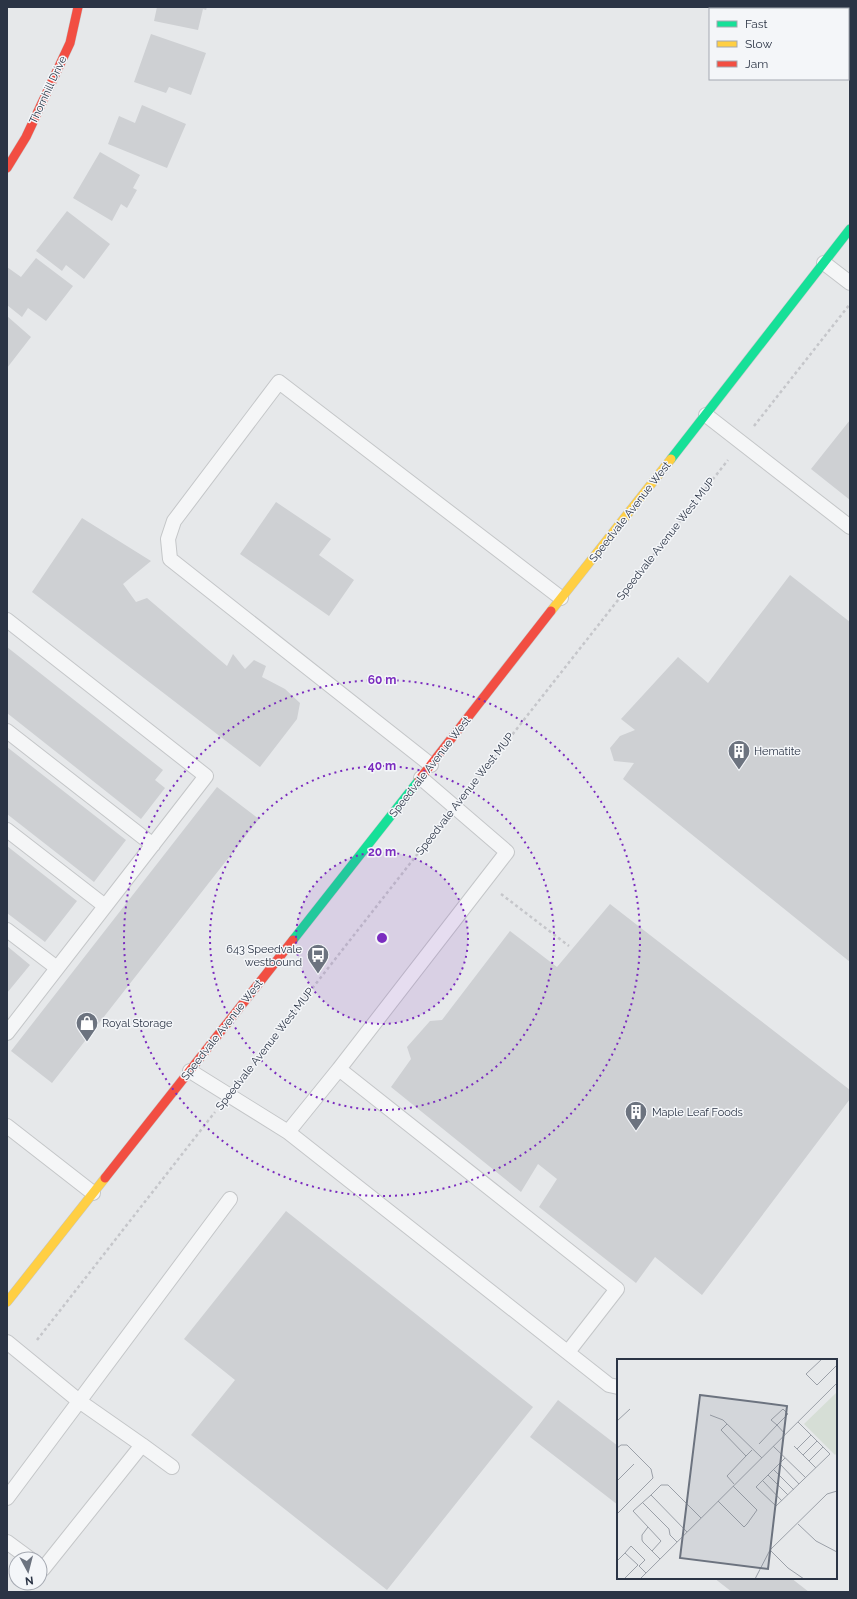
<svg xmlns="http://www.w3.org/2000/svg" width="857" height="1599" viewBox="0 0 857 1599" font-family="Raleway,sans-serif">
<rect width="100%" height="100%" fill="#e6e8ea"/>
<path fill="#ced0d3" d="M 157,7 L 207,7 L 206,10 L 203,9 L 198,30 L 154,21 Z
M 151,34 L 206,53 L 191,95 L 169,87 L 166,93 L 134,82 Z
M 142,105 L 186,124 L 167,168 L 108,144 L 119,116 L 135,123 Z
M 100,152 L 140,175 L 133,188 L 137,190 L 127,208 L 121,204 L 112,221 L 73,198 Z
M 67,211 L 110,244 L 84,279 L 66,265 L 62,271 L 36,251 Z
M 36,258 L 73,286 L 46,321 L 28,308 L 22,317 L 7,305 L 7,267 L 21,277 Z
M 7,316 L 31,337 L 7,368 Z
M 850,420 L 850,500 L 811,469 Z
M 276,502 L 331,539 L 319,555 L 354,580 L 329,616 L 240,554 Z
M 82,518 L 151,561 L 123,584 L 136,602 L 147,598 L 227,666 L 233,654 L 245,669 L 254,660 L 266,666 L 262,677 L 285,689 L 300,703 L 297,719 L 260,767 L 32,592 Z
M 790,575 L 850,622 L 850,962 L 623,779 L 634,763 L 614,761 L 610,748 L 620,736 L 635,730 L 621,719 L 678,657 L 708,683 Z
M 7,647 L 163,770 L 155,780 L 165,788 L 141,819 L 7,713 Z
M 7,747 L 126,840 L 94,882 L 7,814 Z
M 217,787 L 259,819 L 52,1083 L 11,1051 Z
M 7,846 L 77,901 L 45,942 L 7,913 Z
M 610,904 L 850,1090 L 850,1099 L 702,1295 L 655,1257 L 636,1283 L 539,1207 L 557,1179 L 538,1164 L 521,1192 L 391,1087 L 411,1059 L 407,1047 L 430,1021 L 442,1020 L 510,931 L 557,967 Z
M 7,946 L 30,965 L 7,993 Z
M 286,1211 L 533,1407 L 387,1590 L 191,1435 L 235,1380 L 184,1339 Z
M 558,1400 L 618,1446 L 618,1505 L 530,1437 Z
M 714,1578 L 791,1578 L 809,1592 L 732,1592 Z"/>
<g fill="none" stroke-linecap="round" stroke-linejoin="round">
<g stroke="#c4c6c8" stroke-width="16">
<path id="lane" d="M 824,263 L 850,283
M 706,415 L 850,527
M 7,620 L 206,776 L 7,1033
M 7,731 L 153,845
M 431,765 L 170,559 L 168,539 L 174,521 L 279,382 L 561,598
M 7,830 L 105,906
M 7,930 L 57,968
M 339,1069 L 507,852 L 421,778
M 190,1071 L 288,1132 L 609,1385 L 618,1387
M 7,1126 L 93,1193
M 288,1132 L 339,1069 L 617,1289 L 568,1352
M 7,1342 L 79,1401 L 142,1445 L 43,1569 L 40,1567
M 142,1445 L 172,1467
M 7,1498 L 230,1199
M 7,1542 L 30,1559"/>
</g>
<g stroke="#c4c6c8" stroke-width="10">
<path id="fast" d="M 671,459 L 850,229
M 293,940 L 419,780"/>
</g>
<g stroke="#c4c6c8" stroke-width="10">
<path id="slow" d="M 551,611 L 671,459
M 7,1302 L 105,1178"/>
</g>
<g stroke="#c4c6c8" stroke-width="10">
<path id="jam" d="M 7,168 L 26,137 L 70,43 L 78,7
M 419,780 L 551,611
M 105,1178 L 293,940"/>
</g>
<path stroke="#c5c6ca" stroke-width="2.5" stroke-dasharray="3 3" stroke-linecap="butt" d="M 754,426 L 850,304
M 468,791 L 728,460
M 501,894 L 569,946
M 242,1078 L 441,824
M 37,1340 L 215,1112"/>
<use href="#lane" stroke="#f5f6f7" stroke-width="14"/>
<use href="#fast" stroke="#16e098" stroke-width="9"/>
<use href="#slow" stroke="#ffcf43" stroke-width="9"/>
<use href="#jam" stroke="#f24e42" stroke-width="9"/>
</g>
<circle cx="382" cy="938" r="86" fill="#7b2cbf" fill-opacity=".12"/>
<g fill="none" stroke="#7b2cbf" stroke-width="2" stroke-dasharray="2 4">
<circle cx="382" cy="938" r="86"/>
<circle cx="382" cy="938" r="172"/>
<circle cx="382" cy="938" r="258"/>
</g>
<defs>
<g id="building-pin" transform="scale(1.15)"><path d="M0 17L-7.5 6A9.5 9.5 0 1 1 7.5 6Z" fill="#6c737f" stroke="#f4f6f9"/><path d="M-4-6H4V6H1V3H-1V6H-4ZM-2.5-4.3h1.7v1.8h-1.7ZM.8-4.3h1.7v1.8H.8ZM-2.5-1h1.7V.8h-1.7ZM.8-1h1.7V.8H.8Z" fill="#fff"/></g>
<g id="bus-pin" transform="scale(1.15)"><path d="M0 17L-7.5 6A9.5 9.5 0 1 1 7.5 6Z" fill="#6c737f" stroke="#f4f6f9"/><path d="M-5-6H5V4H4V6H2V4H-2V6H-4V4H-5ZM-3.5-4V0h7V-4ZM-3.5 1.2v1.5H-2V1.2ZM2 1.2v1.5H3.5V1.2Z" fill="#fff"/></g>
<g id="shop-pin" transform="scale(1.15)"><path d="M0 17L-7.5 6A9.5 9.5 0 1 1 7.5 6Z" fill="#6c737f" stroke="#f4f6f9"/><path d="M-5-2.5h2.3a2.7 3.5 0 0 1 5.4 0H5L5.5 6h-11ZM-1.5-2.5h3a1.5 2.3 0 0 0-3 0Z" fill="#fff"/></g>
</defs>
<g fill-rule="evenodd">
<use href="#building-pin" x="739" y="751"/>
<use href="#bus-pin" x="318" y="955"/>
<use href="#shop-pin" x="87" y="1023"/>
<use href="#building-pin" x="636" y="1112"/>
</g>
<g text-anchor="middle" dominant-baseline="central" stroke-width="3" stroke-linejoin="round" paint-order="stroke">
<g font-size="11" fill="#2b3445" stroke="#f4f6f9">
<text transform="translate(48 90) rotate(-65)">Thornhill Drive</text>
<text transform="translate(630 512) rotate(-52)">Speedvale Avenue West</text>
<text transform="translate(666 539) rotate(-52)">Speedvale Avenue West MUP</text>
<text transform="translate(430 767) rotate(-52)">Speedvale Avenue West</text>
<text transform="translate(465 794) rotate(-52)">Speedvale Avenue West MUP</text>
<text transform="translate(222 1030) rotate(-52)">Speedvale Avenue West</text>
<text transform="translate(265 1049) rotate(-52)">Speedvale Avenue West MUP</text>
</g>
<g font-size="11" fill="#2b3445" stroke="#f4f6f9" text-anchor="start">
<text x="754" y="751">Hematite</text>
<text x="302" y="949" text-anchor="end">643 Speedvale<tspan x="302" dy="13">westbound</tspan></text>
<text x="102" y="1023">Royal Storage</text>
<text x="652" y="1112">Maple Leaf Foods</text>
</g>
</g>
<g transform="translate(617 1359)">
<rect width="220" height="220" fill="#e6e8ea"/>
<path d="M 220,33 L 220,94 L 218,96 L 187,65 Z" fill="#d6ded6"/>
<path fill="none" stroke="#9ba0a8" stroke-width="1" d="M 205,0 L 189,15 L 200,26 L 220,6M 93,56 L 106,61 L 145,99M 0,62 L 13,50M 110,65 L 104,71 L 129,97 L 135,91M 142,85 L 160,66 L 171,55 L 166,50 L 154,61 L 160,66 L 168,75M 156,87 L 189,119M 177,87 L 199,109M 0,89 L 4,86 L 10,86 L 34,110 L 36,119 L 0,155M 180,90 L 194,76M 186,96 L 200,82M 168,99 L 139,128 L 159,147 L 213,95 L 181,63M 192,102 L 206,88M 163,105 L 182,125M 157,111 L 177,131M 151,116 L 171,136M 0,122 L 17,105M 146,122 L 165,142M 117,125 L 110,117 L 129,97M 101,142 L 127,168 L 130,165 L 140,151 L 116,127M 25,143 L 52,170 L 53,176 L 60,183M 181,165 L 199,182 L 220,193M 31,168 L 16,152 L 34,136M 70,173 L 34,136 L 44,126 L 51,126 L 84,159M 153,191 L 171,209 L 187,220M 35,192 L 44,182 L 31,168 L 25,176 L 25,181 L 26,183 L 43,200M 8,194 L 14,187 L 28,201 L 22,207 L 29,214M 0,202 L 8,194 L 21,206 L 7,220M 23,220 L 220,24M 138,220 L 153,191 L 210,135 L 220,132"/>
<path fill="#6c737f" fill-opacity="0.15" stroke="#6c737f" stroke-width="2" d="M 83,36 L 170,47 L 151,210 L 63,199 Z"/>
<rect width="220" height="220" fill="none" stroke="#2b3445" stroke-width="2"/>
</g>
<circle cx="382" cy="938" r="6" fill="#7b2cbf" stroke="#f4f6f9" stroke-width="2"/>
<g font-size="12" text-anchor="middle" font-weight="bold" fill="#7b2cbf" stroke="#f4f6f9" stroke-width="3" stroke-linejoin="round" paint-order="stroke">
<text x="382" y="684">60 m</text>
<text x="382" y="770">40 m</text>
<text x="382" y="856">20 m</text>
</g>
<rect width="857" height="1599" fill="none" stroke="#2b3445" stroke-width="16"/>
<rect x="709" y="8" width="140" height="72" fill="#f4f6f9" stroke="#a4a8b1"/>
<rect x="717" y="21" width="20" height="6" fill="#16e098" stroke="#a4a8b1"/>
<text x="745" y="28" font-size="12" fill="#2b3445">Fast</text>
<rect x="717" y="41" width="20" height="6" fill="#ffcf43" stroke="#a4a8b1"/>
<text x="745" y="48" font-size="12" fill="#2b3445">Slow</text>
<rect x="717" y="61" width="20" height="6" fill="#f24e42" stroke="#a4a8b1"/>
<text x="745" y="68" font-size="12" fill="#2b3445">Jam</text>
<g transform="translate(28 1571) rotate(173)"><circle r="19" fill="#f4f6f9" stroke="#a4a8b1"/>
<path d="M0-3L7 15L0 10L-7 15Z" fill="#6c737f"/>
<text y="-6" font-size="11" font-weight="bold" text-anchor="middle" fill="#2b3445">N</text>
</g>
</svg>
